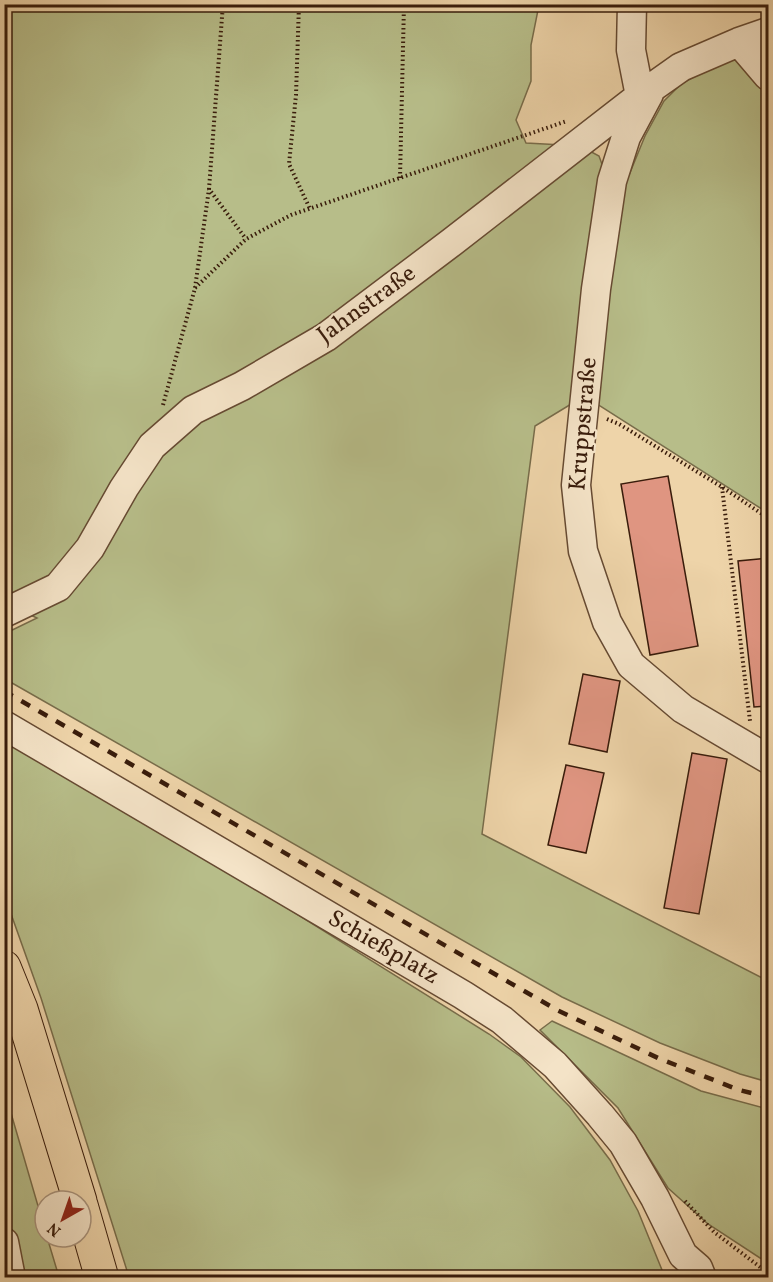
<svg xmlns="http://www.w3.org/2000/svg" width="773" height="1282" viewBox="0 0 773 1282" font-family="Vollkorn,serif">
<rect width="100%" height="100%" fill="#eed4a9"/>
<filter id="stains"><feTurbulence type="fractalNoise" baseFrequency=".00333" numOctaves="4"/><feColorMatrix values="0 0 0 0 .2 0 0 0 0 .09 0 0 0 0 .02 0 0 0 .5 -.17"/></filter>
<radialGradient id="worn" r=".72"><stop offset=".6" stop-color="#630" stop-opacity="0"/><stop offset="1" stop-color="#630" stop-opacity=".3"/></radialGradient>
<path fill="#b7bd89" stroke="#786c4a" stroke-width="1.5" d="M 5,5 L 539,5 L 531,45 L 531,81 L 516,120 L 526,143 L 563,145 L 586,149 L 599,156 L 603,167 L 629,175 L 645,136 L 664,101 L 681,84 L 727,58 L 757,62 L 768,55 L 768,513 L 600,406 L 586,395 L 535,426 L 482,834 L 768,981 L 768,1082 L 740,1074 L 660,1043 L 562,997 L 5,679 L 4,634 L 37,618 L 5,603 Z
M 5,742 L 109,797 L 489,1034 L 521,1057 L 570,1107 L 610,1160 L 638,1211 L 662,1270 L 663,1277 L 129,1277 L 41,998 L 5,897 Z
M 552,1021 L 701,1091 L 768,1109 L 768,1260 L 760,1258 L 708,1224 L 668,1188 L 618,1108 L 540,1030 Z
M 4,1089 L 45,1230 L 45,1237 L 47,1237 L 59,1277 L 5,1277 Z"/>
<path fill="#df9581" stroke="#391c0b" stroke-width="1.5" d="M 668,476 L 698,646 L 650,655 L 621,484 Z
M 768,558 L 768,706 L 754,707 L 738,561 Z
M 583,674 L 620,681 L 607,752 L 569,744 Z
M 692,753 L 727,759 L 699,914 L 664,908 Z
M 566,765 L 604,773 L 586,853 L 548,845 Z"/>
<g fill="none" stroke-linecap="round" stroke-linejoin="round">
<g stroke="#664a32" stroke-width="31">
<path id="minor" d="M 632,4 L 631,50 L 640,96
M 739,42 L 768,76
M 649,94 L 626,137 L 612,181 L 596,289 L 576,485 L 583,551 L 607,622 L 631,665 L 683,709 L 768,759
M 4,613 L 58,587 L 90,548 L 124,488 L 152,446 L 193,410 L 242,386 L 326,337 L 452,242 L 640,96 L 681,67 L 739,42 L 768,32
M 4,725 L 463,995 L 502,1020 L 555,1065 L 600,1115 L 623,1143 L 655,1198 L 683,1255 L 698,1268 L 702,1278
M 4,1242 L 11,1278"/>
</g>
<g stroke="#391c0b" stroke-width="35">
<path id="major" d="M 4,967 L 21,1009 L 80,1201
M 81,1205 L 102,1278"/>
</g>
<path stroke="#391c0b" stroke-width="4" stroke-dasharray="1.5 3" stroke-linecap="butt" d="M 223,4 L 209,189 L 246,239
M 299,4 L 296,95 L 289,164 L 310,209
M 400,178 L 404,4
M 195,288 L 246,239 L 291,215 L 567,121
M 163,405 L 195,288 L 209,189
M 607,419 L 619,424 L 722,487 L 768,518
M 722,487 L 750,721
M 685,1201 L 714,1232 L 764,1270
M 760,1278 L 764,1270 L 768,1272"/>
<use href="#minor" stroke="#f4e3c7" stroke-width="28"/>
<use href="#major" stroke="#eed4a9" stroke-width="33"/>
<path stroke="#391c0b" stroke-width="4.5" stroke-dasharray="10 10" stroke-linecap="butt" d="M 4,691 L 557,1010 L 658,1058 L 739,1090 L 768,1097"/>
</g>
<g text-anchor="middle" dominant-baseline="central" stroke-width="4.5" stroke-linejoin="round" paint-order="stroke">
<g font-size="24" fill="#391c0b" stroke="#f4e3c7">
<text transform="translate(367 305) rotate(-36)">Jahnstraße</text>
<text transform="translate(584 424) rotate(-85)">Kruppstraße</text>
<text transform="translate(383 948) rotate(30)">Schießplatz</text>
</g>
</g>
<rect width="773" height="1282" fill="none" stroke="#eed4a9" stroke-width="24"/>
<rect x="6" y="6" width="761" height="1270" fill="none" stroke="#391c0b" stroke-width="3"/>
<rect x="12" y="12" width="749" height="1258" fill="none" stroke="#391c0b" stroke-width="1.5"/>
<g transform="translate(63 1219) rotate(220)"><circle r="28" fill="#f4e3c7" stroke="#a9937c" stroke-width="1.5"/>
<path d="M0-4.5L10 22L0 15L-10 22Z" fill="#8f2418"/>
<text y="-9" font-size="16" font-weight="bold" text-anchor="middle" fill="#391c0b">N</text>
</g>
<rect width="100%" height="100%" filter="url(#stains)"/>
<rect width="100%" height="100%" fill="url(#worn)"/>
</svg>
